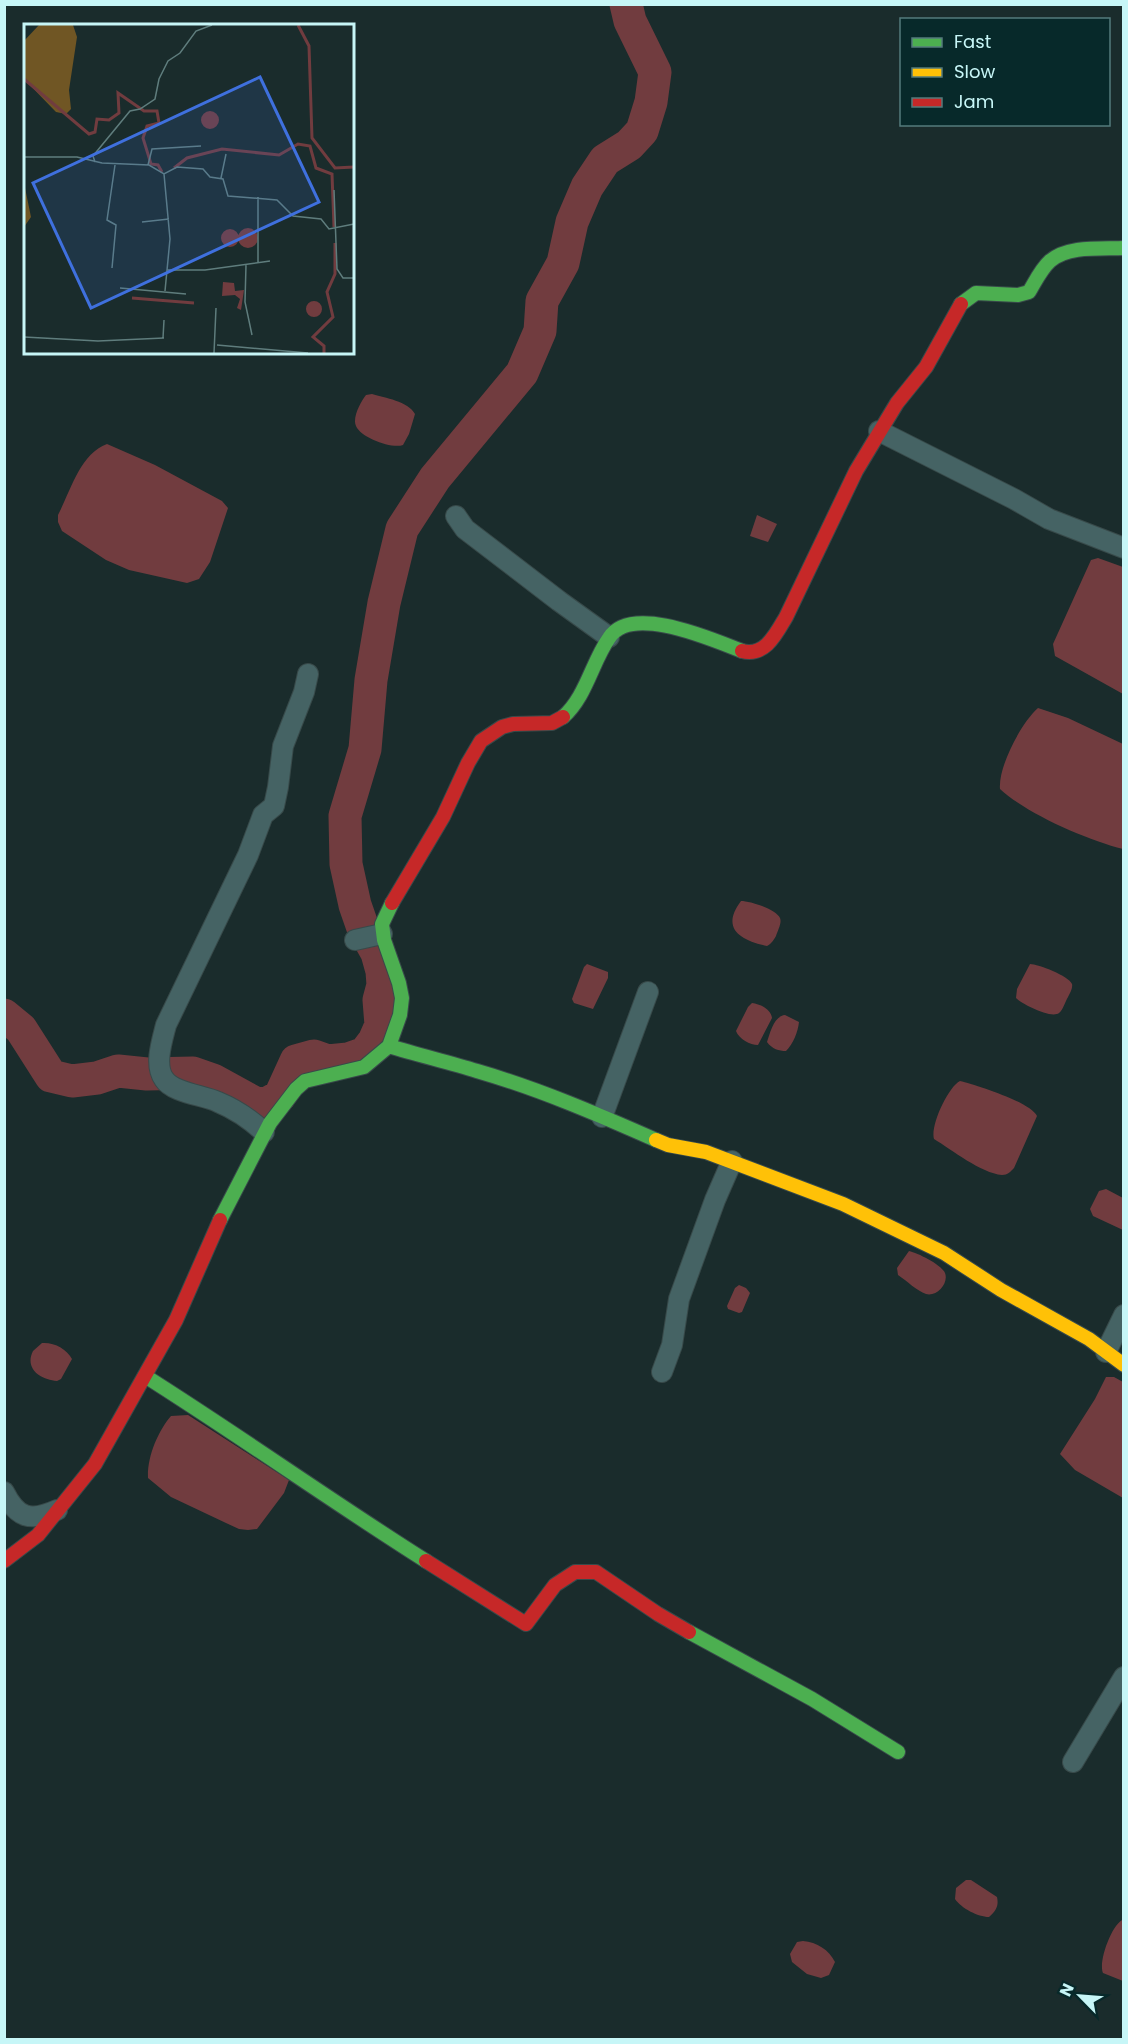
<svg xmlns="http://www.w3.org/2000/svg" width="1128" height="2044" viewBox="0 0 1128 2044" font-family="Poppins,sans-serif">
<rect width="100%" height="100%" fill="#1a2c2c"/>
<path fill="#713c3f" d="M 372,394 C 385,398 408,401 415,414 L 409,434 L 403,445 C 392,449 361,438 356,426 C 352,418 361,401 366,395 Z
M 107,444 L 155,465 L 222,501 L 228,508 L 210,562 L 199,579 L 187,583 L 129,570 L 106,560 L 62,531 L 58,522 L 58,515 C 71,490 80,454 107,444 Z
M 757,515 L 777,524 L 768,542 L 750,536 Z
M 1098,558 L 1123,567 L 1123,694 L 1055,656 L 1053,644 L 1091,560 Z
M 1038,708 L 1068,718 L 1123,744 L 1123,849 C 1087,840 1027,814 1000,789 C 998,767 1021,723 1038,708 Z
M 741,901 C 750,901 776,909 780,918 C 782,923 778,930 776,936 C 773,941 772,943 767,946 C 741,940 720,929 741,901 Z
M 587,964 L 608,972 L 608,978 L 593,1009 L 574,1003 L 572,999 L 584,967 Z
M 1030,964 C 1038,964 1069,976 1072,984 C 1073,988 1070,993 1068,997 C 1065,1002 1063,1010 1059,1013 C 1051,1019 1022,1004 1016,998 L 1017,989 Z
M 752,1003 C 760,1004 771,1009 772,1018 L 758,1045 C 750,1045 739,1039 736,1031 L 748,1007 Z
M 785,1015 L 799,1022 C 798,1032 793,1044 786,1051 C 779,1051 772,1049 767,1042 C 770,1033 774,1016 785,1015 Z
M 960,1081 C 976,1085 1030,1102 1037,1116 L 1014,1168 C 1010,1172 1008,1175 1002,1175 C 981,1173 952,1150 934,1139 C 930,1126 948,1087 960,1081 Z
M 1106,1189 L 1123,1198 L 1123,1230 L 1093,1216 L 1090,1209 L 1099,1191 Z
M 909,1251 C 918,1253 942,1265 945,1273 C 949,1283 937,1297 926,1294 C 917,1291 907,1281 898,1275 L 897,1268 Z
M 739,1285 L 746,1288 L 750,1293 L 742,1312 L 739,1313 L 728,1309 L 727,1306 L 735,1288 Z
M 42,1343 C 54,1342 67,1349 72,1359 L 61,1379 L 57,1381 C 41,1380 24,1369 33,1351 Z
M 1106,1377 L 1114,1377 L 1123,1382 L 1123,1498 L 1075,1470 L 1060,1454 L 1095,1399 Z
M 188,1415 L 289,1480 L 284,1493 L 257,1529 L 248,1530 L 239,1529 L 226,1523 L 171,1497 L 148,1478 C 147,1457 158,1431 171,1416 Z
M 966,1880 L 971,1880 L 997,1897 C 999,1906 996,1911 989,1917 C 978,1917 961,1908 955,1899 L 956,1888 Z
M 1124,1919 L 1124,1981 L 1123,1981 L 1103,1973 C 1098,1962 1112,1923 1124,1919 Z
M 803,1941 C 817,1942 829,1950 835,1962 L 829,1975 L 821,1978 L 807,1974 L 792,1962 L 790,1954 L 797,1942 Z"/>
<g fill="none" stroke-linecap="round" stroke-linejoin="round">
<path stroke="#713c3f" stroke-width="33" d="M 4,1015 L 21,1029 L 51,1076 L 72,1081 L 97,1078 L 118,1071 L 147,1074 L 193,1073 L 213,1080 L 255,1103 L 266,1104 L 280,1096 L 296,1061 L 314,1056 L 328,1061 L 348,1059 L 365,1053 L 374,1041 L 381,1025 L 379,1000 L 383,985 L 382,971 L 377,953 L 363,928 L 355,905 L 346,864 L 345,816 L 365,749 L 371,680 L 384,603 L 402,529 L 435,478 L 522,373 L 540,331 L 542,301 L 563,263 L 572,222 L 587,187 L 605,160 L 629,145 L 642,131 L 651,102 L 655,72 L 630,21 L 626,4"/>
<g stroke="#384a4a" stroke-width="22">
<path id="street" d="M 879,431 L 1014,499 L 1049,519 L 1124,548
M 456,516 L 465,529 L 559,601 L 609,637
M 355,940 L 382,934
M 602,1117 L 648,992
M 264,1132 C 251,1120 235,1109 218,1102 C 203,1095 173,1093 164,1079 C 154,1065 162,1041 166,1025 L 248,855 L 263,815 L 274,806 L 278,787 L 283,746 L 304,692 L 308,674
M 1106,1352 L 1124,1315
M 662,1372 L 672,1345 L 679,1299 L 715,1200 L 732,1161
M 4,1492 C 17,1518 30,1522 57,1510
M 1073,1762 L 1124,1677"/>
</g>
<g stroke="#384a4a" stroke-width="16">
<path id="fast" d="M 961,304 L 976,293 L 1018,295 L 1029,292 C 1035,282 1041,269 1050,261 C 1068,245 1102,249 1124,248
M 563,717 C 586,697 592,662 609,638 C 631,603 713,640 742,651
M 389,1046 C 418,1055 448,1062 477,1071 C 539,1089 597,1114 656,1140
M 220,1220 L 270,1123 L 296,1089 L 305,1081 L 364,1067 L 389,1046 L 400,1015 L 402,998 L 399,983 L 384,940 L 382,924 L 392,903
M 145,1376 C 240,1436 331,1501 426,1561
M 689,1632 L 812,1699 L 898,1752"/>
</g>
<g stroke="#384a4a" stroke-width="16">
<path id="slow" d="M 656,1140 L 668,1145 L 706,1152 L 843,1204 L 944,1253 L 1001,1290 L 1089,1339 L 1124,1365"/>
</g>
<g stroke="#384a4a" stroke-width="16">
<path id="jam" d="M 742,651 C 765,657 776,634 786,617 L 856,471 L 897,403 L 926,367 L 961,304
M 392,903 L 443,817 L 468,763 L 481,741 L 502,727 L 513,724 L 552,723 L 563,717
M 4,1561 L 38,1535 L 95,1464 L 176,1320 L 220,1220
M 426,1561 L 526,1624 L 555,1585 L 575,1572 L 596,1572 L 658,1614 L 689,1632"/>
</g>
<use href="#street" stroke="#456364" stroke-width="20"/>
<use href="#fast" stroke="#4caf50" stroke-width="14"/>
<use href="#slow" stroke="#ffc107" stroke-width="14"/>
<use href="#jam" stroke="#c62828" stroke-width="14"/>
</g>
<g transform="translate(24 24)">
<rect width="330" height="330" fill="#1a2c2c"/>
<path d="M 15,1 L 49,1 L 53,13 L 45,66 L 47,85 L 42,90 L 32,88 L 0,55 L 0,17 ZM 0,159 L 7,193 L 0,203 Z" fill="#705624"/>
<path d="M177 96a9 9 0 1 1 18 0a9 9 0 1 1-18 0ZM214 214a10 10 0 1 1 20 0a10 10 0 1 1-20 0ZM197 214a9 9 0 1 1 18 0a9 9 0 1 1-18 0ZM 199,258 L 210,259 L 211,267 L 220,266 L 217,286 L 213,284 L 216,275 L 211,271 L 198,272 ZM282 285a8 8 0 1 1 16 0a8 8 0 1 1-16 0Z" fill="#713c3f"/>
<path fill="none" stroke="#713c3f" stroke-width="3" d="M 274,1 L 285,22 L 288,114 L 311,144 L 330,143M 0,55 L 65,110 L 71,108 L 73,95 L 85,96 L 95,89 L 94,69 L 120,87 L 133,87 L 135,99 L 123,102 L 119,114 L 127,140 L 134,141 L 138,148M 150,144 L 163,134 L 198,125 L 255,131 L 274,120 L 286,122 L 292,144 L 308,150 L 310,203M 108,274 L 170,279M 300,329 L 300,322 L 289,313 L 309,293 L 303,268 L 311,250 L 311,219"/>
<path fill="none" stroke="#5f7d7d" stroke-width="1.5" d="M 0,133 L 53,133 L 78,139 L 125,141 L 140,150 L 153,143 L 179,145 L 186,153 L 199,155 L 204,172 L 253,176 L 269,192 L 297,195 L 305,205 L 330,200M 71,138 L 69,132 L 106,87 L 116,85 L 131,75 L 135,55 L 144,37 L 156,29 L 172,7 L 188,1M 124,141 L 128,125 L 177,122M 140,150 L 146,215 L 141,267M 197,154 L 202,130M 310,166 L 313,245 L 319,254 L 330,254M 234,173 L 234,238M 118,198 L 145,195M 222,241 L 221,278 L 228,311M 88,244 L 92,201 L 83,196 L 91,141M 143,246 L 181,246 L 246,237M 96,264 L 162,270M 0,313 L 74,317 L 140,314M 139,314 L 140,296M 193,321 L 284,329M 190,329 L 192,284"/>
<path fill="#3f70de" fill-opacity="0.15" stroke="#3f70de" stroke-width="3" d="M 236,53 L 295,178 L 67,284 L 9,159 Z"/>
<rect width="330" height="330" fill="none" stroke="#c7f6f7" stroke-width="3"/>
</g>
<rect width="1128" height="2044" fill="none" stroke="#c7f6f7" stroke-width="12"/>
<rect x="900" y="18" width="210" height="108" fill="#07292a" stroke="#547b7c" stroke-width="1.5"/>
<rect x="912" y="38" width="30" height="9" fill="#4caf50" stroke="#547b7c" stroke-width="1.5"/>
<text x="954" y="48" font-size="18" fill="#c7f6f7">Fast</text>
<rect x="912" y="68" width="30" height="9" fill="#ffc107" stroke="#547b7c" stroke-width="1.5"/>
<text x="954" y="78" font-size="18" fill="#c7f6f7">Slow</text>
<rect x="912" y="98" width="30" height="9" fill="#c62828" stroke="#547b7c" stroke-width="1.5"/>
<text x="954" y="108" font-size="18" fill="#c7f6f7">Jam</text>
<g transform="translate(1080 1996) rotate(295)" stroke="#07292a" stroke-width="4.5" paint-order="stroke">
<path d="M0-4.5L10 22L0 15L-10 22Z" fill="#c7f6f7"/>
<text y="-9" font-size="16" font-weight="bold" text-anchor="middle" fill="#c7f6f7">N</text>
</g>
</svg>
